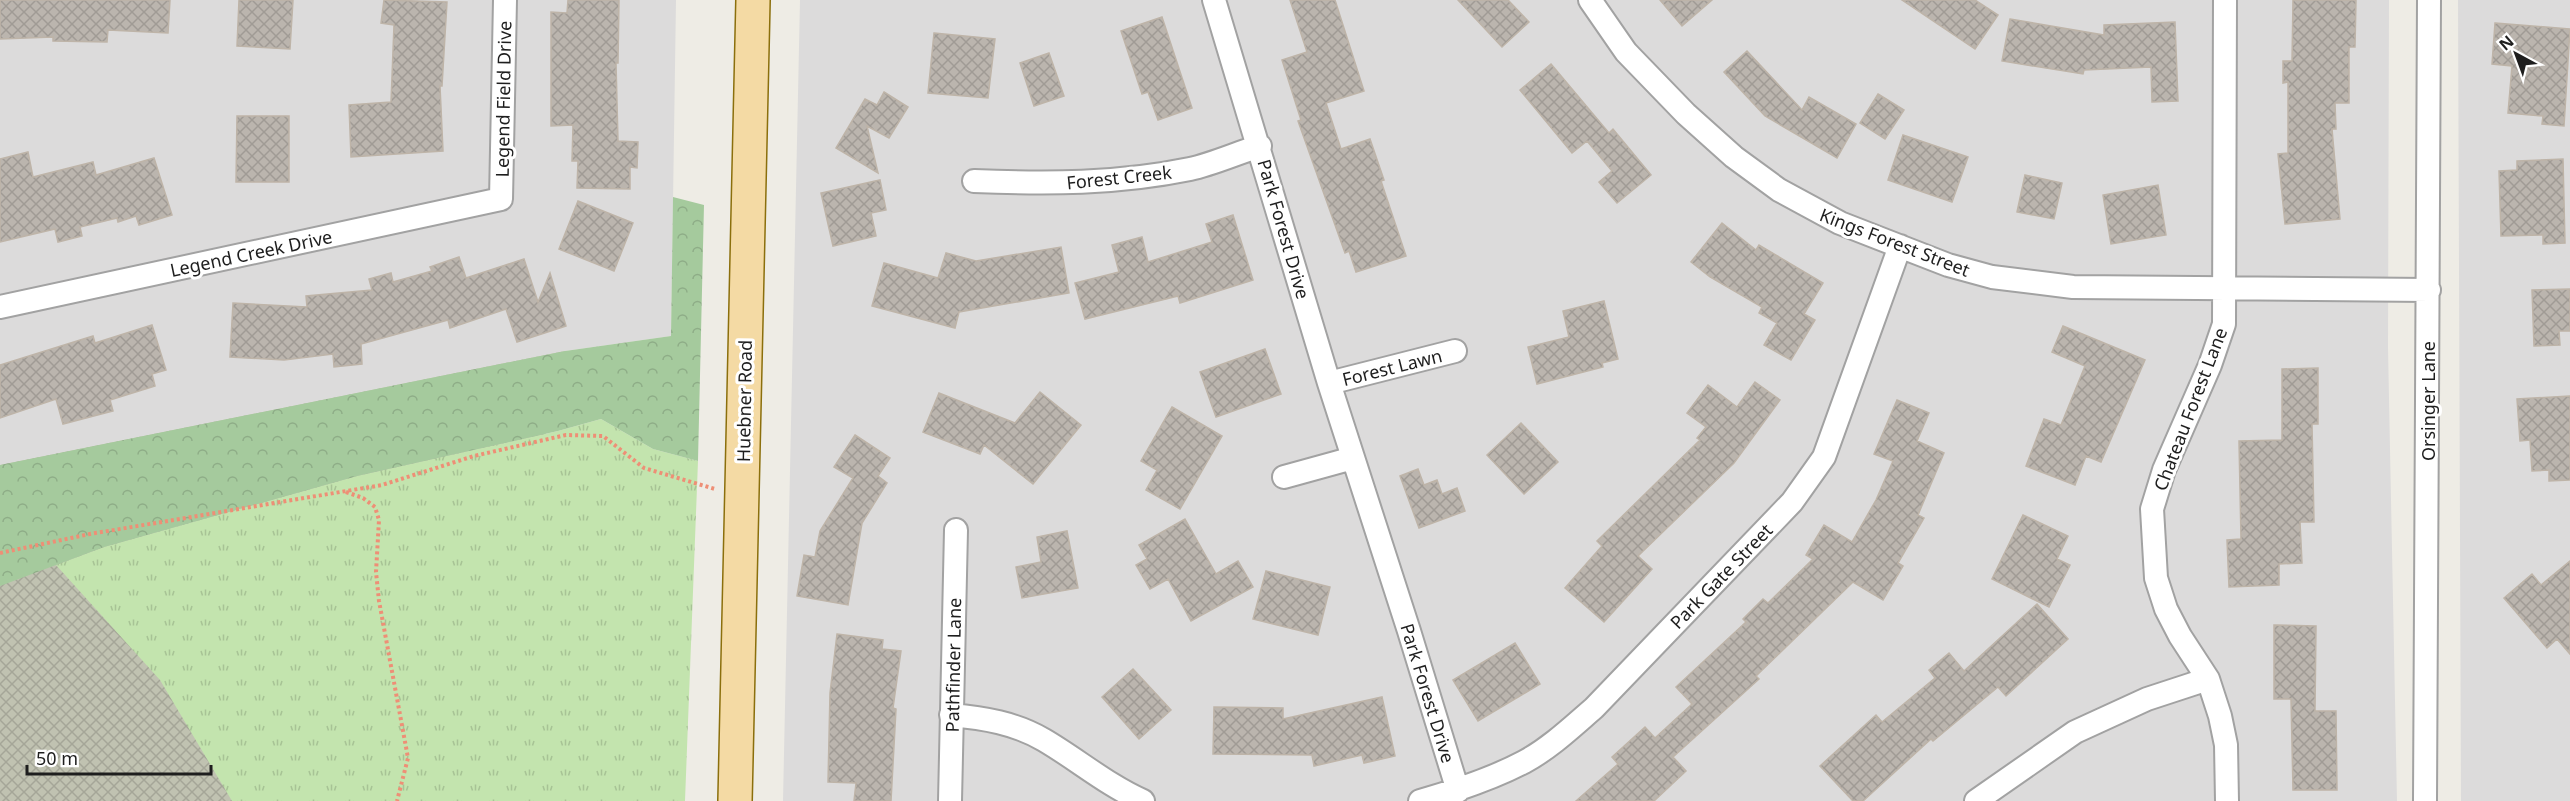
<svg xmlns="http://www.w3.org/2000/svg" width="2570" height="801" viewBox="0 0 2570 801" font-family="'Noto Sans',sans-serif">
<defs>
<pattern id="construction-cross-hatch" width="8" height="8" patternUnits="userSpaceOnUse" patternTransform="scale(1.5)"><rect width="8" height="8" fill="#c0c2b1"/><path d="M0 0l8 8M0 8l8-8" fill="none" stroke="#a5a698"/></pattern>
<pattern id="grass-tufts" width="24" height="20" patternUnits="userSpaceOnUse" patternTransform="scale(1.5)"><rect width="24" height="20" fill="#c3e4ae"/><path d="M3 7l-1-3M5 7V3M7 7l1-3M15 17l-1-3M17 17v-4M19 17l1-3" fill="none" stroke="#a7c395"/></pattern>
<pattern id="forest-crowns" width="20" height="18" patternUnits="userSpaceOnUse" patternTransform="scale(1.5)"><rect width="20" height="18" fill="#a5ca9d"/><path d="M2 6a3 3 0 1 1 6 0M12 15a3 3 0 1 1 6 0" fill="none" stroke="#8ead87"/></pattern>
<pattern id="building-cross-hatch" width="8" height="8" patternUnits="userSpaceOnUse" patternTransform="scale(1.5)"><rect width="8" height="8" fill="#bbb5ae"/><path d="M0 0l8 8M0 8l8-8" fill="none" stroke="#a09b95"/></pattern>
</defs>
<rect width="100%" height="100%" fill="#eeece5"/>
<path fill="#dcdbdb" d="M 0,0 L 676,0 L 671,336 L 565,351 L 0,465 Z
M 800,0 L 2389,0 L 2388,348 L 2397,801 L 783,801 Z
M 2458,0 L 2570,0 L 2570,801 L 2461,801 Z"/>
<path fill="url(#construction-cross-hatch)" d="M 565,351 L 460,801 L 0,801 L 0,465 Z"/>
<path fill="url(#grass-tufts)" d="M 601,419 L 653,449 L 698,461 L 685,801 L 232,801 L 160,680 L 56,565 L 104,547 L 357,476 L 558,431 Z"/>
<path fill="url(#forest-crowns)" d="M 673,197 L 704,205 L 698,461 L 653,449 L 601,419 L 558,431 L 357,476 L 104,547 L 0,586 L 0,465 L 565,351 L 671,336 Z"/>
<path fill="url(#building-cross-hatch)" stroke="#beb4a8" stroke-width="1.5" d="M 0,0 L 170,0 L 168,33 L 108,30 L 107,42 L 53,41 L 53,37 L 0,39 Z
M 239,0 L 293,0 L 290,49 L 237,46 Z
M 384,0 L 447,2 L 442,86 L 440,86 L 443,151 L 351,157 L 349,105 L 391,102 L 394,25 L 381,23 Z
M 568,0 L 619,0 L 618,63 L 616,63 L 618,141 L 638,142 L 637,168 L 630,167 L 630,189 L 577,188 L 578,161 L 572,161 L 573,125 L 551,126 L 551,12 L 567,13 Z
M 1290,0 L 1335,0 L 1364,91 L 1326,103 L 1341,149 L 1370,139 L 1384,180 L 1381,181 L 1406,256 L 1356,272 L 1349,251 L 1345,253 L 1298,121 L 1301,120 L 1282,60 L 1307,52 Z
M 1458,0 L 1508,0 L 1529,22 L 1502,47 Z
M 1660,0 L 1712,0 L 1682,26 Z
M 1902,0 L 1975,0 L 1998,15 L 1975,49 Z
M 2293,0 L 2356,0 L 2355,47 L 2349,47 L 2349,103 L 2335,103 L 2336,129 L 2332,129 L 2340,219 L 2285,224 L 2278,154 L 2288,153 L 2288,82 L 2283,83 L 2283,61 L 2292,61 Z
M 1162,17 L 1192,108 L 1158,120 L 1148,92 L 1142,94 L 1121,31 Z
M 2010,19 L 2104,35 L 2104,25 L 2175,22 L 2178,101 L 2152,102 L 2151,67 L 2084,70 L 2083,74 L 2002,61 Z
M 2495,23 L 2570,29 L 2564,126 L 2542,124 L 2543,116 L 2508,113 L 2512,66 L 2492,64 Z
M 934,33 L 995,39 L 988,98 L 928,93 Z
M 1747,51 L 1802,110 L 1809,97 L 1856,124 L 1837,158 L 1765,116 L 1724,72 Z
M 1049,53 L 1064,96 L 1034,106 L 1020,63 Z
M 1551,64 L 1609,133 L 1613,129 L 1651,175 L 1617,203 L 1599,182 L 1612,171 L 1587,141 L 1572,153 L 1520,90 Z
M 884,92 L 908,107 L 889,138 L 867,126 L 878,173 L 836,148 L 865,99 L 877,105 Z
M 1878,94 L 1904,110 L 1885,139 L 1860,123 Z
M 237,116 L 289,116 L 289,182 L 236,182 Z
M 1903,135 L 1968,157 L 1952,202 L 1888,180 Z
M 28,152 L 33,177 L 93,162 L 96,175 L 154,158 L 172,215 L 139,225 L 136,216 L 118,222 L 117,218 L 80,227 L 82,236 L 58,242 L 55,229 L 0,242 L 0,159 Z
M 2563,159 L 2565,243 L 2543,244 L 2543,235 L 2501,236 L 2499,171 L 2517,170 L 2517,161 Z
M 2025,175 L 2062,183 L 2054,219 L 2017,212 Z
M 880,180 L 886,210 L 871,213 L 876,236 L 833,246 L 821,193 Z
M 2158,185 L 2166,235 L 2111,244 L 2103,195 Z
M 578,201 L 633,223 L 614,271 L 559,249 Z
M 1233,215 L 1253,280 L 1180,303 L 1178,296 L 1085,319 L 1075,283 L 1119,272 L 1112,245 L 1142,237 L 1148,262 L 1212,242 L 1206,224 Z
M 1722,223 L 1756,250 L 1759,245 L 1823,283 L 1804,314 L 1815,320 L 1791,360 L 1764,345 L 1777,323 L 1759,313 L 1762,307 L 1710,277 L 1691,262 Z
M 1061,247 L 1069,293 L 959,312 L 955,328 L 872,306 L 884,263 L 938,278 L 946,253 L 976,261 Z
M 459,257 L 466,278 L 524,259 L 538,302 L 550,273 L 566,326 L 517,342 L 506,309 L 450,328 L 448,320 L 361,344 L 362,364 L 334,367 L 333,354 L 284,360 L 230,357 L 233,303 L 307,307 L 306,296 L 372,290 L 369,279 L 391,273 L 393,282 L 432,271 L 430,267 Z
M 2570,289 L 2570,331 L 2559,331 L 2560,345 L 2534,346 L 2532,290 Z
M 1604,301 L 1618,359 L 1602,363 L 1603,367 L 1537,384 L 1528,347 L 1569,337 L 1563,311 Z
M 152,325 L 166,370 L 152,374 L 155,386 L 110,400 L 113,411 L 63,424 L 56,399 L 0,418 L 0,365 L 93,336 L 95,343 Z
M 2063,326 L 2145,360 L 2101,462 L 2086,456 L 2075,485 L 2026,466 L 2044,419 L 2061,425 L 2085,366 L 2052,352 Z
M 1265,349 L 1281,394 L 1216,417 L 1200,372 Z
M 2318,368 L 2318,424 L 2312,424 L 2314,522 L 2300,522 L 2302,563 L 2279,564 L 2279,585 L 2229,587 L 2227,540 L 2241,539 L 2239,441 L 2282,440 L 2282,369 Z
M 1755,382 L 1780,400 L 1734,463 L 1638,556 L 1652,569 L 1604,622 L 1565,588 L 1602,546 L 1597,541 L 1700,440 L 1697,438 L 1706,427 L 1687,413 L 1708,385 L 1737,407 Z
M 1040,392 L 1081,425 L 1033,484 L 984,445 L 980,454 L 923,432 L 939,393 L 1015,423 Z
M 2570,396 L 2570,480 L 2549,481 L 2549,470 L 2532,471 L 2530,440 L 2520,441 L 2517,399 Z
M 1897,400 L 1929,413 L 1917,441 L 1944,453 L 1918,515 L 1924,518 L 1898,563 L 1903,566 L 1883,600 L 1853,582 L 1756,676 L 1759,679 L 1673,757 L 1686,771 L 1654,801 L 1576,801 L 1618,764 L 1612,757 L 1645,727 L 1655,738 L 1692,704 L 1676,687 L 1746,622 L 1743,619 L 1763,599 L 1768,603 L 1813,559 L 1806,555 L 1824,525 L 1852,542 L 1876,500 L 1893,461 L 1874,454 Z
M 1172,407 L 1222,436 L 1180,509 L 1146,490 L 1157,470 L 1141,461 Z
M 1521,423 L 1558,462 L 1524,494 L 1487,455 Z
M 855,435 L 890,458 L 878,476 L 887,483 L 862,523 L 848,605 L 797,596 L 804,555 L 815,557 L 820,531 L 853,478 L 834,467 Z
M 1418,469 L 1424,485 L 1437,480 L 1442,494 L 1457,488 L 1465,511 L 1419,528 L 1400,476 Z
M 2023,515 L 2068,536 L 2057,559 L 2070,565 L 2049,607 L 1992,579 Z
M 1185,519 L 1216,574 L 1238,561 L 1253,587 L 1191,621 L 1168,579 L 1150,589 L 1136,565 L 1147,559 L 1139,545 Z
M 1067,531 L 1078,588 L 1022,598 L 1016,567 L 1041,562 L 1037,537 Z
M 2570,561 L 2570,654 L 2557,639 L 2547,648 L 2504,598 L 2532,574 L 2541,585 Z
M 1266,571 L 1330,587 L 1318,635 L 1253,619 Z
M 2037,604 L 2068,639 L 2006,696 L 1998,687 L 1933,741 L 1931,739 L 1863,801 L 1853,801 L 1820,766 L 1876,715 L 1882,722 L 1935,678 L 1929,670 L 1949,653 L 1964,671 Z
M 2274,625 L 2316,626 L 2315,711 L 2336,711 L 2337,790 L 2293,790 L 2291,699 L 2274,699 Z
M 837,634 L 883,640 L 882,649 L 901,651 L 893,708 L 896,709 L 891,801 L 854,801 L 856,783 L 828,782 L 830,693 Z
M 1515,643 L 1540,684 L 1478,721 L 1453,680 Z
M 1133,669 L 1171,710 L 1139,739 L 1102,697 Z
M 1382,697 L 1395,756 L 1364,763 L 1362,755 L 1314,766 L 1312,755 L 1213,754 L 1214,707 L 1283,708 L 1283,719 Z"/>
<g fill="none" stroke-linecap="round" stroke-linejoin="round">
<g stroke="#a2a2a2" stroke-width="26">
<path id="street" d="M 1214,0 L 1329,383 L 1409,631 L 1458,791
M 1590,0 L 1626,52 L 1686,114 L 1734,157 L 1779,190 L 1840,223 L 1948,265 L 1992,277 L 2073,287 L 2429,290
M 2225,0 L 2224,324 L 2210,365 L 2164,470 L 2152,509 L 2156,578 L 2166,609 L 2180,636 L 2208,679 L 2220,716 L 2226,745 L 2227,801
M 974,181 C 1047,184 1117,184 1190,169 C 1213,164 1237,153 1260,146
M 0,307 L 501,199 L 505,0
M 1329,383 L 1455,351
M 1284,477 L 1353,458
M 951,715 C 984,718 1015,723 1044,740 C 1078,760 1107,785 1143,801
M 950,801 L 956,530
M 1420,801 C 1455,791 1492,779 1524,762 C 1550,748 1572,727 1594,708 L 1792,502 L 1824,457 L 1900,246
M 1976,801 L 2075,732 L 2147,699 L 2208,679
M 2425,801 L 2429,0"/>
</g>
<g stroke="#8b6f0c" stroke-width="36">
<path id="primary" d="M 735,801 L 753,0"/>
</g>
<path stroke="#ee8f76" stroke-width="4" stroke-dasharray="3 3" stroke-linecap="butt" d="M 346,492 L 363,498 L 375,507 L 379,520 L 376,572 L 379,601 L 408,758 L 397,801
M 0,553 L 90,534 L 382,485 L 474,456 L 566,435 L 603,436 L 644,468 L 715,489"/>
<use href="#street" stroke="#fff" stroke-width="22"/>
<use href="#primary" stroke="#f4daa4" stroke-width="33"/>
</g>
<g text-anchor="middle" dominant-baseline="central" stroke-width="6" stroke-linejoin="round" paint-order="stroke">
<g font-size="18" fill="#1e1e1e" stroke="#fff">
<text transform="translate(503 99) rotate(-89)">Legend Field Drive</text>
<text transform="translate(1119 177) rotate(-6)">Forest Creek</text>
<text transform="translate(1284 229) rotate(74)">Park Forest Drive</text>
<text transform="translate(1895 242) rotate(21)">Kings Forest Street</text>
<text transform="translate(251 253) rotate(-12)">Legend Creek Drive</text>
<text transform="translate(1392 367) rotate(-14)">Forest Lawn</text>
<text transform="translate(744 401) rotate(-89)">Huebner Road</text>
<text transform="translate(2428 401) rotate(-90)">Orsinger Lane</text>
<text transform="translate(2190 409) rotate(-69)">Chateau Forest Lane</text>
<text transform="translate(1721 576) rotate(-46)">Park Gate Street</text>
<text transform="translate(953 665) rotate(-89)">Pathfinder Lane</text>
<text transform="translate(1428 693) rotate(73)">Park Forest Drive</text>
</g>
</g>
<g transform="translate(2516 54) rotate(319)" stroke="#ffffff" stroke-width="4.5" paint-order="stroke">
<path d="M0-4.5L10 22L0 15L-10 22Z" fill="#1e1e1e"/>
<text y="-9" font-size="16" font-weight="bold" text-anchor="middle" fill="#1e1e1e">N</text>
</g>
<path d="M27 765v9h184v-9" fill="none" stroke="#1e1e1e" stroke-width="3"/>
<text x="36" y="765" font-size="18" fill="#1e1e1e" stroke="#ffffff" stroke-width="4.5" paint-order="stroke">50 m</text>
</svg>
